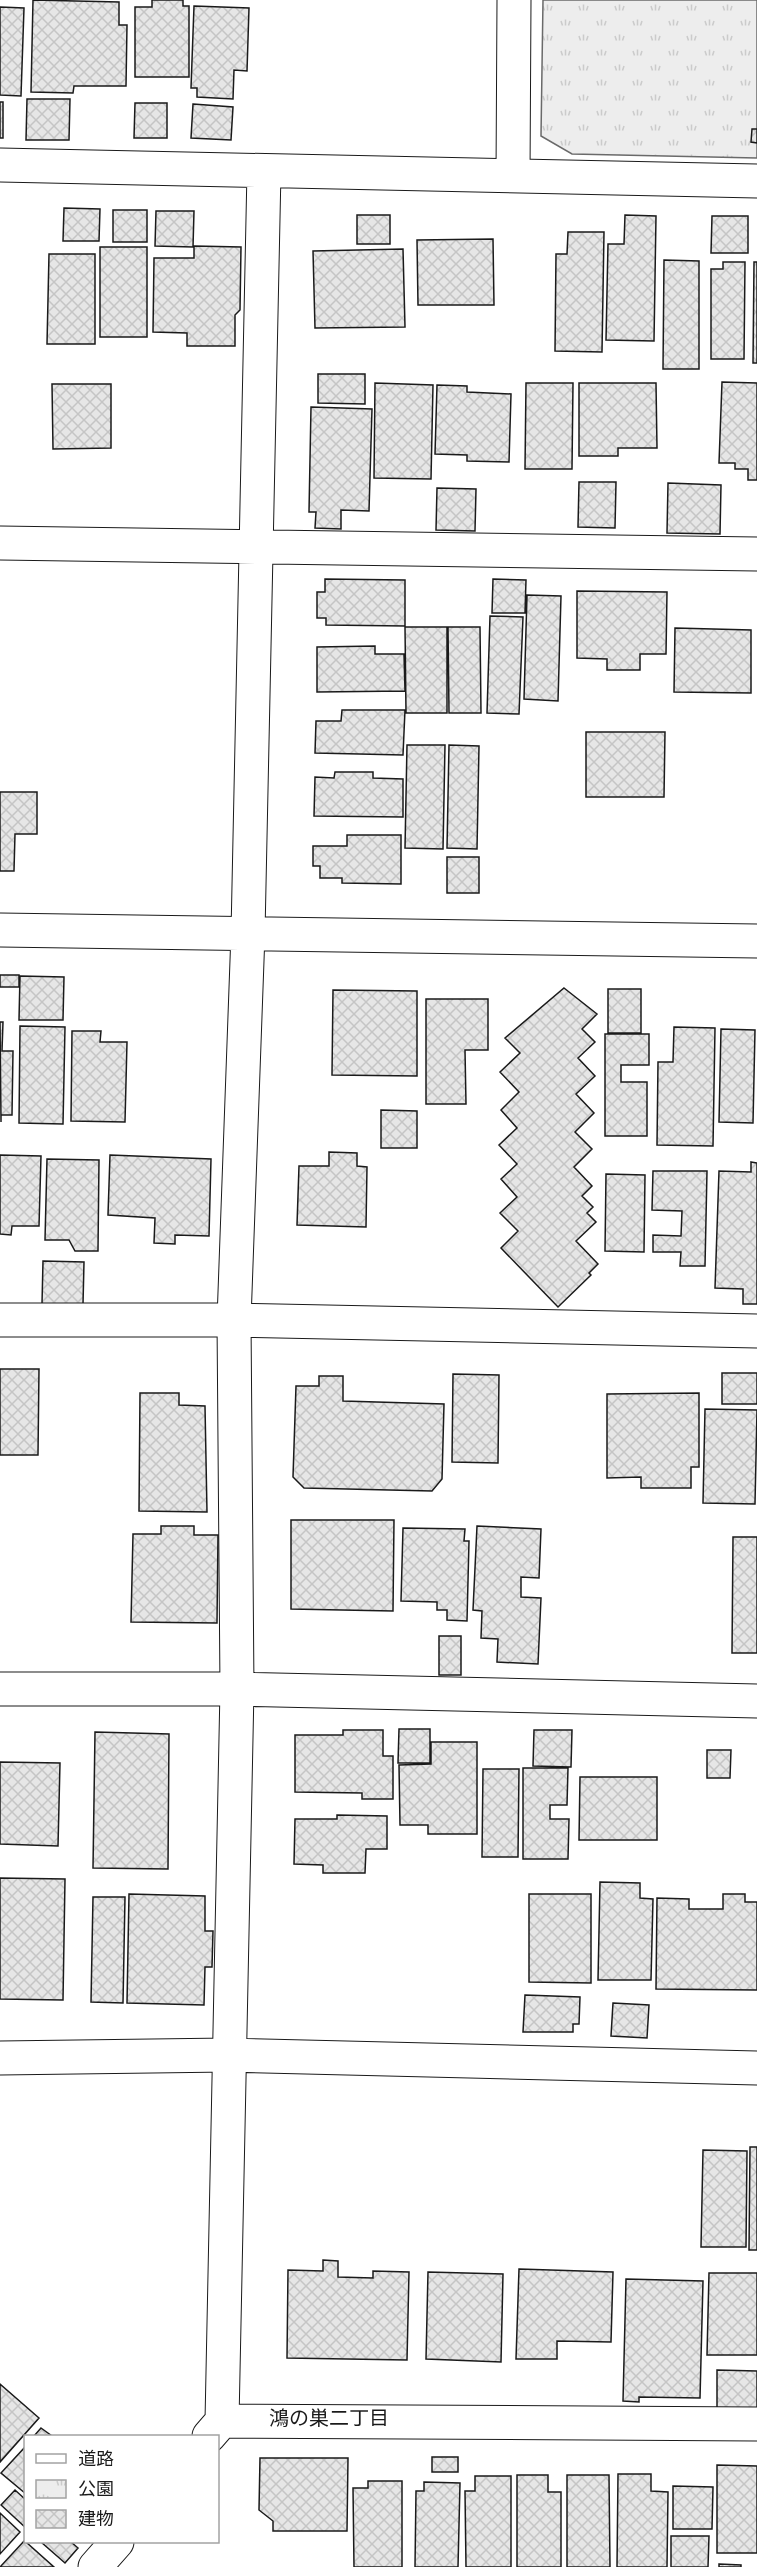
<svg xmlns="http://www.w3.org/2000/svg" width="757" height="2567" viewBox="0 0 757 2567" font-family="'PT Sans Narrow','Noto Sans JP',sans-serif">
<defs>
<pattern id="park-tufts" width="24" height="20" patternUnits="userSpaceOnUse" patternTransform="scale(1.5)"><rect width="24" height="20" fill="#ededed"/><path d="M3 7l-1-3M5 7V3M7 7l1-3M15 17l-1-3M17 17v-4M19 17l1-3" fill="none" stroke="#cbcbcb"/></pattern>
<pattern id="building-cross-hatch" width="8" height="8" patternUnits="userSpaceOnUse" patternTransform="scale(1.5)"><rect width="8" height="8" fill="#e6e6e6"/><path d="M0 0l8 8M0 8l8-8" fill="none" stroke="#c5c5c5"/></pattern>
</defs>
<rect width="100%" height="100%" fill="#fff"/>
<path fill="url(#park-tufts)" stroke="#6a6a6a" stroke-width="1.5" d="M 543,0 L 757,0 L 757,158 L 572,154 L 541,136 Z"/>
<path fill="url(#building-cross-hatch)" stroke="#1a1a1a" stroke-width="1.5" d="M 33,0 L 119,2 L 119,25 L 127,25 L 126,86 L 74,86 L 73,93 L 31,92 Z
M 152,0 L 183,0 L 183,6 L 189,6 L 189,77 L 135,77 L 135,7 L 152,7 Z
M 194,6 L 249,8 L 247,71 L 234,70 L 233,99 L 197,97 L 197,88 L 191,88 Z
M 0,7 L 24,8 L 21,96 L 0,95 Z
M 27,99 L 70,99 L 69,140 L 26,140 Z
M 0,102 L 3,102 L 3,138 L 0,138 Z
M 135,103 L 167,103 L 167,138 L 134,138 Z
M 193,104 L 233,107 L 231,140 L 191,138 Z
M 752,129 L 757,129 L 757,143 L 751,142 Z
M 64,208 L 100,209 L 99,241 L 63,241 Z
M 113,210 L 147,210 L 147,242 L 113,242 Z
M 156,211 L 194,211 L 193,247 L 155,246 Z
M 357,215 L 390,215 L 390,244 L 357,244 Z
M 625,215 L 656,216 L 654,341 L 606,340 L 608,244 L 624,244 Z
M 712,216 L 748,216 L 748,253 L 711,253 Z
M 568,232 L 604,232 L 602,352 L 555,351 L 556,254 L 567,254 Z
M 493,239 L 494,305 L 418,305 L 417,240 Z
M 194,246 L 241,247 L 240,310 L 235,315 L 235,346 L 187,346 L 187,333 L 153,332 L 154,258 L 194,258 Z
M 100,247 L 147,247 L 147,337 L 100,337 Z
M 403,249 L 405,327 L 315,328 L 313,251 Z
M 49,254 L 95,254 L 95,344 L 47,344 Z
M 664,260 L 699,261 L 699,369 L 663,369 Z
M 723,262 L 745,262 L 744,359 L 711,359 L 711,269 L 723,269 Z
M 754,262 L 757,262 L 757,363 L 753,363 Z
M 318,374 L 365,374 L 365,404 L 318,403 Z
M 722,382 L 757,383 L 757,480 L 748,480 L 748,469 L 735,469 L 735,463 L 719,463 Z
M 375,383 L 433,385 L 431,479 L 374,478 Z
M 526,383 L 573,383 L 572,469 L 525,469 Z
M 579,383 L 656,383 L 657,448 L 618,448 L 618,456 L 579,456 Z
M 52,384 L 111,384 L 111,448 L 53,449 Z
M 437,385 L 467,386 L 467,392 L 511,394 L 509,462 L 467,461 L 467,455 L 435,454 Z
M 311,407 L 372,409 L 369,511 L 341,510 L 341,529 L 315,528 L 316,512 L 309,512 Z
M 579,482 L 616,482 L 615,528 L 578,527 Z
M 668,483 L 721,485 L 720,534 L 667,533 Z
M 437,488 L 476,489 L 475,531 L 436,530 Z
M 325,579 L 405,580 L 405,626 L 326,625 L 326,618 L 317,618 L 317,592 L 325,592 Z
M 493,579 L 526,580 L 525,613 L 492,613 Z
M 577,591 L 667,592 L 666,654 L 640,654 L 640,670 L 607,670 L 607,659 L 577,658 Z
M 527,595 L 561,596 L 558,701 L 524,699 Z
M 490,616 L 523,617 L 519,714 L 487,713 Z
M 405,627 L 447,627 L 447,713 L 406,713 Z
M 448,627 L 480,627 L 481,713 L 449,713 Z
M 675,628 L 751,630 L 751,693 L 674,692 Z
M 375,646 L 375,654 L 404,654 L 405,691 L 317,692 L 317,647 Z
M 342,710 L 405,710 L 403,755 L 315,753 L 316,721 L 341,721 Z
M 586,732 L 665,732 L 664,797 L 586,797 Z
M 407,745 L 445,745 L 443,849 L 405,848 Z
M 449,745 L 479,746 L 477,849 L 447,848 Z
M 335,772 L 373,772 L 373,778 L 403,779 L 403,817 L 314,816 L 315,777 L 334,778 Z
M 0,792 L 37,792 L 37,834 L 15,834 L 14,871 L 0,871 Z
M 347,835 L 401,835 L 401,884 L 342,883 L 342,878 L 320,878 L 320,866 L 313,866 L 313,846 L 347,846 Z
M 447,857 L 479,857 L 479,893 L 447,893 Z
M 0,975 L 19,975 L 19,987 L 0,987 Z
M 20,976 L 64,977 L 63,1020 L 19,1020 Z
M 564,988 L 597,1014 L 582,1029 L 595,1042 L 578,1058 L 595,1076 L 576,1094 L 594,1113 L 575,1132 L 592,1149 L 574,1167 L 592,1186 L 582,1196 L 593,1207 L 587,1213 L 596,1222 L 576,1241 L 598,1264 L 589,1273 L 591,1275 L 558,1307 L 501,1248 L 518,1231 L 500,1213 L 517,1197 L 501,1179 L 517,1164 L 499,1145 L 517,1128 L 501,1110 L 519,1092 L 500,1072 L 520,1053 L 505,1038 Z
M 608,989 L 641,989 L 641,1033 L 608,1033 Z
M 333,990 L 417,991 L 417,1076 L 332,1075 Z
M 426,999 L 488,999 L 488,1050 L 465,1050 L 466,1104 L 426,1104 Z
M 0,1022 L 3,1022 L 2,1051 L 13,1051 L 12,1115 L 1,1115 L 1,1122 Z
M 20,1026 L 65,1027 L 63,1124 L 19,1123 Z
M 674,1027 L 715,1028 L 713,1146 L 657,1145 L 658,1062 L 673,1062 Z
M 721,1029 L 755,1030 L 753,1123 L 719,1122 Z
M 72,1031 L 101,1031 L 100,1042 L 127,1042 L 125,1122 L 71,1121 Z
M 605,1034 L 649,1034 L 649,1065 L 621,1065 L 621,1082 L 647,1082 L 647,1136 L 605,1136 Z
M 381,1110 L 417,1111 L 417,1148 L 381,1148 Z
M 329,1152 L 357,1153 L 357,1166 L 367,1167 L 366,1227 L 297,1225 L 299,1166 L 329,1166 Z
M 0,1155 L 41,1156 L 39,1226 L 12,1226 L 11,1235 L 0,1234 Z
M 110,1155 L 211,1159 L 209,1236 L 175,1235 L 175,1244 L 154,1243 L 155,1218 L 108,1215 Z
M 47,1159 L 99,1160 L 98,1251 L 75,1251 L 69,1240 L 45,1240 Z
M 751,1162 L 757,1163 L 757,1304 L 743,1304 L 743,1289 L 715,1288 L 719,1171 L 751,1172 Z
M 653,1171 L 707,1171 L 705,1266 L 680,1266 L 681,1252 L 653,1252 L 653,1235 L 681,1236 L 682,1211 L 652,1210 Z
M 606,1174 L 645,1175 L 644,1252 L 605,1251 Z
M 43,1261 L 84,1262 L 83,1304 L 42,1304 Z
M 0,1369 L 39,1369 L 38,1455 L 0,1455 Z
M 722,1373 L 757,1373 L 757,1404 L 722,1404 Z
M 453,1374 L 499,1375 L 498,1463 L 452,1462 Z
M 319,1376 L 343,1376 L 343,1401 L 444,1404 L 442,1479 L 432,1491 L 304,1488 L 293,1477 L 296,1386 L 319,1386 Z
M 140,1393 L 179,1393 L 179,1405 L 205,1406 L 207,1512 L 139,1511 Z
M 699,1393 L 699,1467 L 691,1467 L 691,1488 L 641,1488 L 641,1477 L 607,1478 L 607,1394 Z
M 705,1409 L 757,1410 L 755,1504 L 703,1503 Z
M 291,1520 L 394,1520 L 393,1611 L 291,1609 Z
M 161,1526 L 194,1526 L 194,1535 L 218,1535 L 217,1623 L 131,1622 L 133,1534 L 161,1534 Z
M 477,1526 L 541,1529 L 539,1578 L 521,1577 L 521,1597 L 541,1598 L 538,1664 L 497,1662 L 498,1639 L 481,1638 L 482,1611 L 473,1610 Z
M 403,1528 L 465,1529 L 464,1541 L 469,1541 L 467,1621 L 447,1620 L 447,1610 L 437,1610 L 437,1602 L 401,1601 Z
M 733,1537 L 757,1537 L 757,1653 L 732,1653 Z
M 439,1636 L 461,1636 L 461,1675 L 439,1675 Z
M 399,1729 L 430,1729 L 430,1763 L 398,1763 Z
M 343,1730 L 383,1730 L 383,1756 L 393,1756 L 393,1799 L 362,1799 L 362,1793 L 295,1792 L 295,1735 L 343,1735 Z
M 534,1730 L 572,1730 L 571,1767 L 533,1766 Z
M 95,1732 L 169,1734 L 168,1869 L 93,1868 Z
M 431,1742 L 477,1742 L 477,1834 L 428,1834 L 428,1825 L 400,1825 L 399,1765 L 431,1764 Z
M 707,1750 L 731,1750 L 730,1778 L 707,1778 Z
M 0,1762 L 60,1763 L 58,1846 L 0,1844 Z
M 523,1768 L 568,1768 L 567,1805 L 550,1805 L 550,1819 L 569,1819 L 568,1859 L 523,1859 Z
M 483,1769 L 519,1769 L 518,1857 L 482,1857 Z
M 580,1777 L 657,1777 L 657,1840 L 579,1840 Z
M 337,1815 L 387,1816 L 387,1849 L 366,1849 L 365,1873 L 323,1873 L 323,1865 L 294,1864 L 295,1819 L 337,1819 Z
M 0,1878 L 65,1879 L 63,2000 L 0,1999 Z
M 600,1882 L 640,1883 L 640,1898 L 653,1899 L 651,1980 L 598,1980 Z
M 129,1894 L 205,1896 L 205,1931 L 213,1931 L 212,1967 L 205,1967 L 204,2005 L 127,2003 Z
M 529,1894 L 591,1894 L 591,1983 L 529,1982 Z
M 723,1894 L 745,1894 L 745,1902 L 757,1902 L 757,1990 L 656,1989 L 657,1898 L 689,1899 L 689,1909 L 723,1909 Z
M 93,1897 L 125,1897 L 123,2003 L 91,2002 Z
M 525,1995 L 580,1997 L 579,2024 L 573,2024 L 573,2032 L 523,2032 Z
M 613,2003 L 649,2005 L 647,2038 L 611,2036 Z
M 750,2147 L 757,2147 L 757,2250 L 749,2250 Z
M 703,2150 L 747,2151 L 746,2247 L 701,2247 Z
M 323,2260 L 338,2261 L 338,2277 L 373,2278 L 373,2271 L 409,2272 L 407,2360 L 287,2358 L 288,2270 L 323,2271 Z
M 519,2269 L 613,2272 L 611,2342 L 557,2341 L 557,2359 L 516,2359 Z
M 428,2272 L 503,2274 L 501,2362 L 426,2359 Z
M 709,2273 L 757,2273 L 757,2355 L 707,2355 Z
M 626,2279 L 703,2281 L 700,2398 L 639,2397 L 639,2402 L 623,2401 Z
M 717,2370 L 757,2371 L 757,2409 L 717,2408 Z
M 0,2384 L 39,2418 L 0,2462 Z
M 41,2428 L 52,2436 L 34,2436 Z
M 26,2446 L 26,2494 L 1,2473 Z
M 432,2457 L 458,2457 L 458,2472 L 432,2472 Z
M 260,2458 L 348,2458 L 347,2531 L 273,2531 L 273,2521 L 259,2510 Z
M 717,2465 L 757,2466 L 757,2553 L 717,2553 Z
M 618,2474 L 651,2474 L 651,2491 L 668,2492 L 667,2567 L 617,2567 Z
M 517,2475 L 548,2475 L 548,2492 L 561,2492 L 561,2567 L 517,2567 Z
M 567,2475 L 609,2475 L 610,2567 L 567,2567 Z
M 475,2476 L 511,2476 L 511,2567 L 466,2567 L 465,2491 L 475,2491 Z
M 368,2481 L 402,2481 L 402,2567 L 354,2567 L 353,2488 L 368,2488 Z
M 424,2482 L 460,2483 L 458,2567 L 415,2567 L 416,2491 L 424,2491 Z
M 673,2486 L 713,2487 L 712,2529 L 673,2529 Z
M 15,2490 L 26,2500 L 26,2528 L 1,2505 Z
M 0,2513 L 20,2532 L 0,2554 Z
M 671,2536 L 709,2536 L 708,2567 L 671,2567 Z
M 25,2540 L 26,2542 L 54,2567 L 0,2567 Z
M 41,2542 L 71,2542 L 78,2548 L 65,2563 Z
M 719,2564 L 741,2565 L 741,2567 L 719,2567 Z"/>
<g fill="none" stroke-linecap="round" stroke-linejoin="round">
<g stroke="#1a1a1a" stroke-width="35">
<path id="minor" d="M 0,165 L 757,181
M 513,176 L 514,0
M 0,543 L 757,554
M 0,930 L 757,941
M 0,1320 L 234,1320 L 757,1331
M 0,1689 L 237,1689 L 757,1701
M 0,2058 L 228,2055 L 757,2068
M 222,2421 L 757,2424
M 209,2436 L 222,2421 L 237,1689 L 234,1320 L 248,933 L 264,171
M 95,2567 L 117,2542"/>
</g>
<use href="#minor" stroke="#fff" stroke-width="33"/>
</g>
<g text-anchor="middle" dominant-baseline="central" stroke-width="4.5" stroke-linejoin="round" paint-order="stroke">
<g font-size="20" fill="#1a1a1a" stroke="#fff">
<text x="329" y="2418">鴻の巣二丁目</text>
</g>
</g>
<rect x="24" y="2435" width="195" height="108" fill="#ffffff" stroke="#a3a3a3" stroke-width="1.5"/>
<rect x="36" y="2454" width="30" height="9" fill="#ffffff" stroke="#a3a3a3" stroke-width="1.5"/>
<text x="78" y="2465" font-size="18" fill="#1a1a1a">道路</text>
<rect x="36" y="2480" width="30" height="18" fill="url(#park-tufts)" stroke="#a3a3a3" stroke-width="1.5"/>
<text x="78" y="2495" font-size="18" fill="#1a1a1a">公園</text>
<rect x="36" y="2510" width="30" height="18" fill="url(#building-cross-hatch)" stroke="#a3a3a3" stroke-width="1.5"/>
<text x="78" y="2525" font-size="18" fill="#1a1a1a">建物</text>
</svg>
